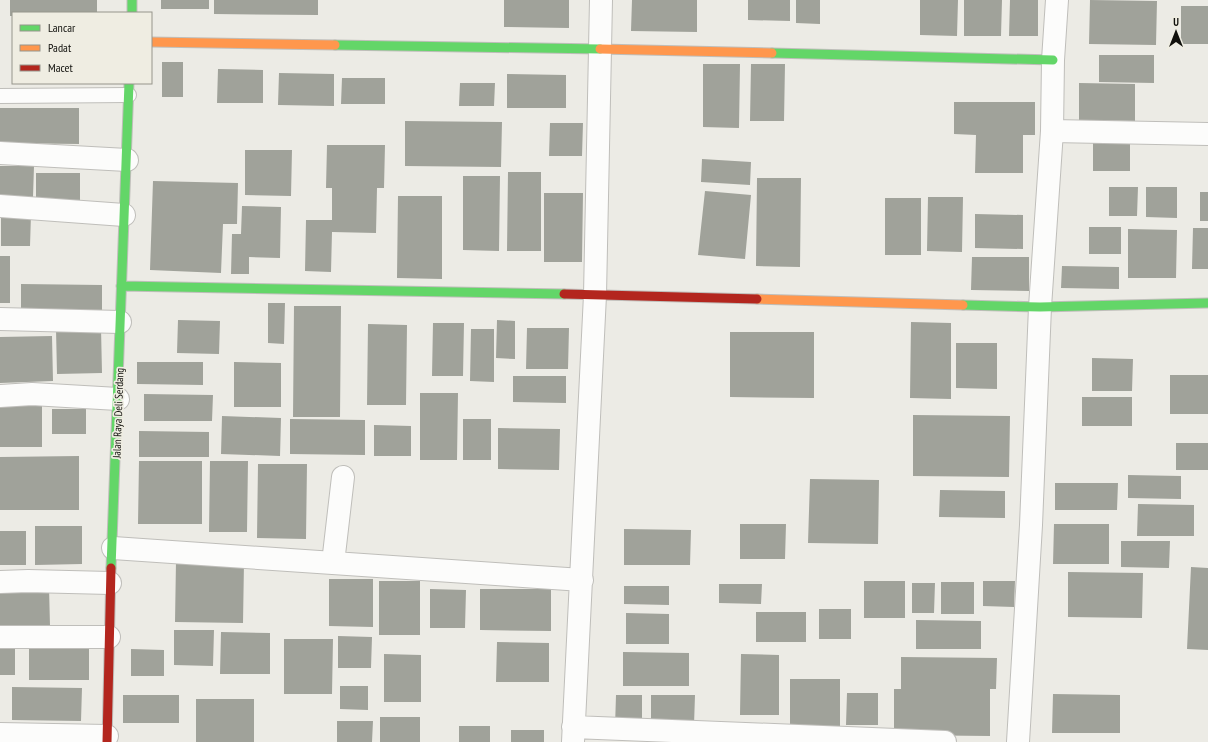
<svg xmlns="http://www.w3.org/2000/svg" width="1208" height="742" viewBox="0 0 1208 742" font-family="'PT Sans Narrow',sans-serif">
<rect width="100%" height="100%" fill="#ecebe5"/>
<path fill="#a0a29a" d="M 10,0 L 97,0 L 97,13 L 13,13 L 13,16 L 10,16 Z
M 161,0 L 209,0 L 209,9 L 161,9 Z
M 214,0 L 318,0 L 318,15 L 214,14 Z
M 504,0 L 569,0 L 569,28 L 504,27 Z
M 632,0 L 697,0 L 697,32 L 631,31 Z
M 748,0 L 790,0 L 790,21 L 748,20 Z
M 796,0 L 820,0 L 820,24 L 796,23 Z
M 920,0 L 958,0 L 957,36 L 920,35 Z
M 964,0 L 1002,0 L 1001,36 L 964,36 Z
M 1010,0 L 1038,0 L 1038,36 L 1009,36 Z
M 1090,0 L 1157,1 L 1156,45 L 1089,44 Z
M 1181,6 L 1208,6 L 1208,44 L 1181,44 Z
M 1099,55 L 1154,55 L 1154,83 L 1099,82 Z
M 162,62 L 183,62 L 183,97 L 162,97 Z
M 703,64 L 740,64 L 739,128 L 703,127 Z
M 751,64 L 785,64 L 784,121 L 750,121 Z
M 218,69 L 263,70 L 263,103 L 217,103 Z
M 279,73 L 334,74 L 334,106 L 278,105 Z
M 507,74 L 566,75 L 566,108 L 507,108 Z
M 342,78 L 385,78 L 385,104 L 341,104 Z
M 460,83 L 495,83 L 494,106 L 459,106 Z
M 1079,83 L 1135,84 L 1135,121 L 1079,120 Z
M 954,102 L 1035,102 L 1035,135 L 1023,135 L 1023,173 L 975,173 L 976,135 L 954,134 Z
M 0,108 L 79,108 L 79,144 L 0,143 Z
M 405,121 L 502,122 L 501,167 L 405,166 Z
M 550,123 L 583,123 L 582,156 L 549,156 Z
M 1093,139 L 1130,140 L 1130,171 L 1093,171 Z
M 327,145 L 385,145 L 384,188 L 377,188 L 376,233 L 332,232 L 331,272 L 305,271 L 306,220 L 332,220 L 332,188 L 326,188 Z
M 245,150 L 292,150 L 291,196 L 245,195 Z
M 702,159 L 751,162 L 750,185 L 701,182 Z
M 0,166 L 34,166 L 33,197 L 0,197 Z
M 508,172 L 541,172 L 541,251 L 507,251 Z
M 36,173 L 80,173 L 80,206 L 36,206 Z
M 463,176 L 500,176 L 499,251 L 463,250 Z
M 757,178 L 801,178 L 800,267 L 756,266 Z
M 153,181 L 238,183 L 237,224 L 223,224 L 221,273 L 150,270 Z
M 1109,187 L 1138,187 L 1137,216 L 1109,216 Z
M 1146,187 L 1177,187 L 1177,218 L 1146,217 Z
M 705,191 L 751,195 L 745,259 L 698,255 Z
M 1200,192 L 1208,192 L 1208,221 L 1200,221 Z
M 544,193 L 583,193 L 582,262 L 544,262 Z
M 398,196 L 442,196 L 442,279 L 397,278 Z
M 928,197 L 963,197 L 962,252 L 927,251 Z
M 885,198 L 921,198 L 921,255 L 885,255 Z
M 242,206 L 281,207 L 280,258 L 249,257 L 249,274 L 231,274 L 232,234 L 241,234 Z
M 1,213 L 31,214 L 30,246 L 1,246 Z
M 975,214 L 1023,215 L 1023,249 L 975,248 Z
M 1089,227 L 1121,227 L 1121,254 L 1089,254 Z
M 1193,228 L 1208,228 L 1208,269 L 1192,269 Z
M 1128,229 L 1177,230 L 1176,278 L 1128,278 Z
M 0,256 L 10,256 L 10,303 L 0,303 Z
M 972,257 L 1029,257 L 1029,291 L 971,290 Z
M 1062,266 L 1119,267 L 1119,289 L 1061,288 Z
M 21,284 L 102,285 L 102,319 L 21,318 Z
M 268,303 L 285,303 L 284,344 L 268,343 Z
M 294,306 L 341,306 L 340,417 L 293,417 Z
M 178,320 L 220,321 L 219,354 L 177,353 Z
M 497,320 L 515,321 L 515,359 L 496,358 Z
M 911,322 L 951,323 L 951,399 L 910,398 Z
M 433,323 L 464,323 L 463,376 L 432,376 Z
M 368,324 L 407,325 L 406,405 L 367,405 Z
M 101,328 L 102,373 L 57,374 L 56,329 Z
M 527,328 L 569,328 L 568,369 L 526,369 Z
M 471,329 L 494,329 L 494,382 L 470,381 Z
M 730,332 L 814,332 L 814,398 L 730,397 Z
M 52,336 L 53,381 L 0,383 L 0,337 Z
M 956,343 L 997,343 L 997,389 L 956,388 Z
M 1092,358 L 1133,359 L 1132,391 L 1092,391 Z
M 137,362 L 203,362 L 203,385 L 137,384 Z
M 234,362 L 281,363 L 281,407 L 234,407 Z
M 1170,375 L 1208,375 L 1208,414 L 1170,414 Z
M 513,376 L 566,376 L 566,403 L 513,402 Z
M 420,393 L 458,393 L 457,460 L 420,460 Z
M 144,394 L 213,395 L 212,421 L 144,421 Z
M 1082,397 L 1132,397 L 1132,426 L 1082,426 Z
M 0,406 L 42,406 L 42,447 L 0,447 Z
M 52,409 L 86,409 L 86,434 L 52,434 Z
M 913,415 L 1010,416 L 1009,477 L 913,476 Z
M 222,416 L 281,418 L 280,456 L 221,454 Z
M 290,419 L 365,420 L 365,455 L 290,454 Z
M 463,419 L 491,419 L 491,460 L 463,460 Z
M 374,425 L 411,426 L 411,456 L 374,456 Z
M 498,428 L 560,429 L 559,470 L 498,469 Z
M 139,431 L 209,432 L 209,457 L 139,457 Z
M 1176,443 L 1208,443 L 1208,470 L 1176,470 Z
M 79,456 L 79,510 L 0,510 L 0,457 Z
M 139,461 L 202,461 L 202,524 L 138,524 Z
M 210,461 L 248,461 L 247,532 L 209,532 Z
M 258,464 L 307,464 L 306,539 L 257,538 Z
M 1128,475 L 1181,476 L 1181,499 L 1128,498 Z
M 810,479 L 879,480 L 878,544 L 808,543 Z
M 1055,483 L 1118,483 L 1117,510 L 1055,510 Z
M 940,490 L 1005,491 L 1005,518 L 939,517 Z
M 1138,504 L 1194,505 L 1194,536 L 1137,536 Z
M 740,524 L 786,524 L 785,559 L 740,559 Z
M 1054,524 L 1109,524 L 1109,564 L 1053,564 Z
M 35,526 L 82,526 L 82,564 L 35,565 Z
M 624,529 L 691,530 L 690,565 L 624,565 Z
M 0,531 L 26,531 L 26,565 L 0,565 Z
M 1121,541 L 1170,541 L 1169,568 L 1121,567 Z
M 176,561 L 244,562 L 243,623 L 175,622 Z
M 1191,567 L 1208,568 L 1208,650 L 1187,649 Z
M 1068,572 L 1143,573 L 1142,618 L 1068,617 Z
M 329,579 L 373,579 L 373,627 L 329,626 Z
M 379,581 L 420,581 L 420,635 L 379,635 Z
M 864,581 L 905,581 L 905,618 L 864,618 Z
M 983,581 L 1015,581 L 1014,607 L 983,606 Z
M 941,582 L 974,582 L 974,614 L 941,614 Z
M 912,583 L 935,583 L 934,613 L 912,613 Z
M 719,584 L 762,584 L 761,604 L 719,603 Z
M 624,586 L 669,586 L 669,605 L 624,604 Z
M 49,587 L 50,626 L 0,626 L 0,588 Z
M 430,589 L 466,590 L 465,628 L 430,628 Z
M 480,589 L 551,589 L 551,631 L 480,630 Z
M 819,609 L 851,609 L 851,639 L 819,639 Z
M 756,612 L 806,612 L 806,642 L 756,642 Z
M 626,613 L 669,614 L 669,644 L 626,644 Z
M 916,620 L 981,621 L 981,649 L 916,649 Z
M 174,630 L 214,630 L 213,666 L 174,665 Z
M 221,632 L 270,633 L 270,674 L 220,674 Z
M 338,636 L 372,637 L 371,668 L 338,668 Z
M 284,639 L 333,639 L 332,694 L 284,694 Z
M 89,641 L 89,680 L 29,680 L 29,642 Z
M 497,642 L 549,643 L 549,682 L 496,682 Z
M 0,647 L 15,647 L 15,675 L 0,675 Z
M 131,649 L 164,650 L 164,676 L 131,676 Z
M 623,652 L 689,653 L 689,686 L 623,686 Z
M 384,654 L 421,655 L 421,702 L 384,702 Z
M 741,654 L 779,655 L 779,715 L 740,715 Z
M 901,657 L 997,658 L 996,689 L 990,689 L 990,736 L 894,735 L 894,689 L 901,689 Z
M 790,679 L 840,679 L 840,727 L 790,727 Z
M 340,686 L 368,686 L 368,710 L 340,709 Z
M 12,687 L 82,688 L 81,721 L 12,720 Z
M 847,693 L 878,693 L 878,725 L 846,725 Z
M 1053,694 L 1120,695 L 1120,733 L 1052,733 Z
M 123,695 L 179,695 L 179,723 L 123,723 Z
M 616,695 L 642,695 L 642,727 L 615,727 Z
M 651,695 L 695,695 L 694,725 L 651,725 Z
M 196,699 L 254,699 L 254,742 L 196,742 Z
M 380,717 L 420,717 L 420,742 L 380,742 Z
M 337,721 L 373,721 L 372,742 L 337,742 Z
M 459,726 L 490,726 L 490,742 L 459,742 Z
M 511,730 L 544,730 L 544,742 L 511,742 Z"/>
<g fill="none" stroke-linecap="round" stroke-linejoin="round">
<g stroke="#bfbeba" stroke-width="16">
<path id="lane" d="M 0,96 L 129,95"/>
</g>
<g stroke="#bfbeba" stroke-width="24">
<path id="street" d="M 1052,131 L 1208,134
M 0,153 L 127,160
M 0,206 L 124,215
M 0,319 L 120,322
M 0,396 L 32,394 L 118,399
M 113,548 L 582,580
M 333,563 L 343,477
M 0,582 L 28,581 L 110,583
M 0,637 L 109,637
M 573,727 L 945,742
M 0,734 L 107,736
M 573,742 L 595,295 L 601,0
M 1018,742 L 1031,525 L 1040,307 L 1052,131 L 1053,60 L 1057,0"/>
</g>
<g stroke="#bfbeba" stroke-width="11">
<path id="fast" d="M 132,0 L 132,13
M 335,45 L 600,49
M 772,53 L 1053,60
M 121,286 L 564,294
M 963,305 L 1040,307 L 1208,303
M 111,568 L 129,83"/>
</g>
<g stroke="#bfbeba" stroke-width="11">
<path id="slow" d="M 151,42 L 335,45
M 600,49 L 772,53
M 757,299 L 963,305"/>
</g>
<g stroke="#bfbeba" stroke-width="11">
<path id="jam" d="M 564,294 L 757,299
M 107,742 L 111,568"/>
</g>
<use href="#lane" stroke="#fcfcfb" stroke-width="14"/>
<use href="#street" stroke="#fcfcfb" stroke-width="22"/>
<use href="#fast" stroke="#63d668" stroke-width="9"/>
<use href="#slow" stroke="#ff974d" stroke-width="9"/>
<use href="#jam" stroke="#b3261e" stroke-width="9"/>
</g>
<g text-anchor="middle" dominant-baseline="central" stroke-width="3.5" stroke-linejoin="round" paint-order="stroke">
<g font-size="11" fill="#10100c" stroke="#efede2">
<text transform="translate(118 413) rotate(-88)">Jalan Raya Deli Serdang</text>
</g>
</g>
<rect x="12" y="12" width="140" height="72" fill="#efede2" stroke="#96958c"/>
<rect x="20" y="25" width="20" height="6" fill="#63d668" stroke="#96958c"/>
<text x="48" y="32" font-size="12" fill="#10100c">Lancar</text>
<rect x="20" y="45" width="20" height="6" fill="#ff974d" stroke="#96958c"/>
<text x="48" y="52" font-size="12" fill="#10100c">Padat</text>
<rect x="20" y="65" width="20" height="6" fill="#b3261e" stroke="#96958c"/>
<text x="48" y="72" font-size="12" fill="#10100c">Macet</text>
<g transform="translate(1176 32)" stroke="#efede2" stroke-width="3" paint-order="stroke">
<path d="M0-3L7 15L0 10L-7 15Z" fill="#10100c"/>
<text y="-6" font-size="11" font-weight="bold" text-anchor="middle" fill="#10100c">U</text>
</g>
</svg>
